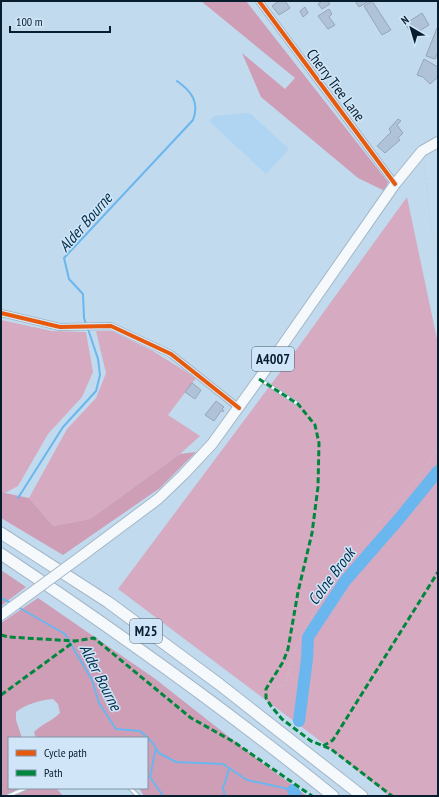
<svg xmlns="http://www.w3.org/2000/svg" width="439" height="797" viewBox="0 0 439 797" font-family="'PT Sans Narrow',sans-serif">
<rect width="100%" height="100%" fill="#c2daed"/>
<path fill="#afd5f3" d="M 247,113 L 251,114 L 289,149 L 266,174 L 209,121 L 214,116 Z"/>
<path fill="#d6abc2" d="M 407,197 L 438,344 L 438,796 L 389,796 L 315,737 L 118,589 L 281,371 Z
M 1,320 L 52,331 L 86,332 L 93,372 L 82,397 L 48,434 L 18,486 L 5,493 L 1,491 Z
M 96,331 L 112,331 L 153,351 L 196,378 L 168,415 L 200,436 L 180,454 L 90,519 L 53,526 L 29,498 L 67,429 L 96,398 L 106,373 Z"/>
<path fill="#ce9eb7" d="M 201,1 L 246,1 L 388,182 L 385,191 L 358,178 L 261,97 L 242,53 L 285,89 L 295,78 Z
M 196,452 L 160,488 L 63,555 L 1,518 L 1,491 L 5,493 L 29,498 L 53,526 L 90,519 L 180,454 Z
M 1,570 L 26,587 L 1,606 Z
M 38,598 L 154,678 L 261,762 L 307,796 L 144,796 L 139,788 L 147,788 L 147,738 L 36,738 L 34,732 C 42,724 52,721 60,713 L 58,704 L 53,699 C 40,700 26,704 16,712 L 16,720 L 22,738 L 9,738 L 9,788 L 56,788 L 63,796 L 1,796 L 1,623 Z"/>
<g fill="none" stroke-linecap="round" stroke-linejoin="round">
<path stroke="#6ab6ee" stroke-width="2" d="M 86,324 L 84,318 L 83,294 L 69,279 L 64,258 L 193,120 C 200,102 191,91 177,81
M 18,498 L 63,427 L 96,391 L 100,375 L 98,359 L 88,329
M 1,598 L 11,603
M 18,607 L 65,634 L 92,680 L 99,703 L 116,729 L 140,731 L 152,742 L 159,753 L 176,762 L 223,764 L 247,780 L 293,790
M 156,748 L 150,777 L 163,796
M 225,796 L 223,788 L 229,769"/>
<path stroke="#6ab6ee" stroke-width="12" d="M 299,721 L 307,659 L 308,637 L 345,581 L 399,519 L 438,471
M 293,790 L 296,796"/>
</g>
<path fill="#b0c2d8" stroke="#96a6b8" d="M 279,1 L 285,1 L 290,8 L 279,15 L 272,6 Z
M 322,1 L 327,1 L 330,4 L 322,9 L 318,4 Z
M 355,1 L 369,1 L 359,7 Z
M 372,1 L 391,30 L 382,35 L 364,6 Z
M 305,7 L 308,13 L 303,17 L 300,11 Z
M 329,9 L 332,14 L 329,17 L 335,25 L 328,29 L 318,16 Z
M 422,13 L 429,25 L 413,35 L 405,24 Z
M 437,28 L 438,28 L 438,52 L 435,59 L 426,56 Z
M 424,59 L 438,67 L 438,77 L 430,84 L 423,77 L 417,75 Z
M 398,119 L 401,121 L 397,125 L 403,133 L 398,138 L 400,140 L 385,153 L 377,146 L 391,132 L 389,129 Z
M 192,383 L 201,390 L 195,399 L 185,392 Z
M 216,401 L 224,407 L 222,409 L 224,411 L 221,411 L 214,421 L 205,415 Z"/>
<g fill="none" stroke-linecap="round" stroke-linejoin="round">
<g stroke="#a3b7c8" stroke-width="5">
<path id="service" d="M 261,380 L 298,404
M 130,788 L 138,796
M 8,796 L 26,788"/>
</g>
<g stroke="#a3b7c8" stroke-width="8">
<path id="minor" d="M 259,1 L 395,184
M 1,313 L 60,327 L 111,326 L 171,354 L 239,408"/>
</g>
<g stroke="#a3b7c8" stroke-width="12">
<path id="primary" d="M 83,555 L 158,499 L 183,475 L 212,444 L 259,379 L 395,184 L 422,151 L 438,142
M 1,615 L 12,607"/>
</g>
<g stroke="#a3b7c8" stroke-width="13">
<path id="motorway" d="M 1,533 L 108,602 L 219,684 L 362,796
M 1,554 C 115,630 227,710 333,796"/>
</g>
<path stroke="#c5ccd2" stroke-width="1" stroke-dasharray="1 3" stroke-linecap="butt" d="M 424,163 L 431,228 L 438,255
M 266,689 L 285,685 L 295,650 L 332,574 L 417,480 L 438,448"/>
<use href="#service" stroke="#f6f9fc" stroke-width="3"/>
<use href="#minor" stroke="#f6f9fc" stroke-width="6"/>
<use href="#primary" stroke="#f6f9fc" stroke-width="10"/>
<use href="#motorway" stroke="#f6f9fc" stroke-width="11"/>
<g stroke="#a3b7c8" stroke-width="12" stroke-linecap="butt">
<path id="primary-bridge" d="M 12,607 L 83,555"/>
</g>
<use href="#primary-bridge" stroke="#f6f9fc" stroke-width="10"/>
<path stroke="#00873e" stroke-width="3" stroke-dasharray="6 3" stroke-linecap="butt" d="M 259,379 L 298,404 L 315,425 L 319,443 L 318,487 L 312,533 L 298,592 L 288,649 L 283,662 L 266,689 L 266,698 L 271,706 L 282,719 L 311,741 L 331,749 L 392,796
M 1,635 L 9,637 L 75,641 L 94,638 L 191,718 L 234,742 L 312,796
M 1,695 L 75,641
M 323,746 L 333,740 L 438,572"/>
<g stroke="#d0e6f8" stroke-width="6">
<path id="cycleway" d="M 259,1 L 395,184
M 1,313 L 60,327 L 111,326 L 171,354 L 239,408"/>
</g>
<use href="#cycleway" stroke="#e8590c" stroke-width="4"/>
</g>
<g text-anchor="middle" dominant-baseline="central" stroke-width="3" stroke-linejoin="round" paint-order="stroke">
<g fill="#d0e6f8" stroke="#445a6b" stroke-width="1">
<rect x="252" y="347" width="42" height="24" rx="3"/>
<rect x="130" y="619" width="32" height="24" rx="3"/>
</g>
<g font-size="14" font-weight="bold" fill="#081e2e">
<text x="273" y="359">A4007</text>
<text x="146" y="631">M25</text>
</g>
<g font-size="15" fill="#081e2e" stroke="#d0e6f8">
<text transform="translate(336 85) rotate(53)">Cherry Tree Lane</text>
</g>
<g font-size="16" font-style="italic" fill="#032e4a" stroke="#d0e6f8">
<text transform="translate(85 222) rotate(-49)">Alder Bourne</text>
<text transform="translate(331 576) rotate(-53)">Colne Brook</text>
<text transform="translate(101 677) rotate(63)">Alder Bourne</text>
</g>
</g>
<rect width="439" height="797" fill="none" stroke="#081e2e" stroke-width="4"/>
<rect x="8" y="737" width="140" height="52" fill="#d0e6f8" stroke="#8096a7"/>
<rect x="16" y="750" width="20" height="6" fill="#e8590c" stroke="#8096a7"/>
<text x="44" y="757" font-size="12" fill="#081e2e">Cycle path</text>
<rect x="16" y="770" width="20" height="6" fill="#00873e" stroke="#8096a7"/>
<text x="44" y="777" font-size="12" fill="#081e2e">Path</text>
<g transform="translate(411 28) rotate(322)" stroke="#d0e6f8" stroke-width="3" paint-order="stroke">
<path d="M0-3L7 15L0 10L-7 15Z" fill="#081e2e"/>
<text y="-6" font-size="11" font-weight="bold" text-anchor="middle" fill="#081e2e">N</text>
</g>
<path d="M10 26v6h100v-6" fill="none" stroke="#081e2e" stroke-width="2"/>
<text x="16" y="26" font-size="12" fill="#081e2e" stroke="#d0e6f8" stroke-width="3" paint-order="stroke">100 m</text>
</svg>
